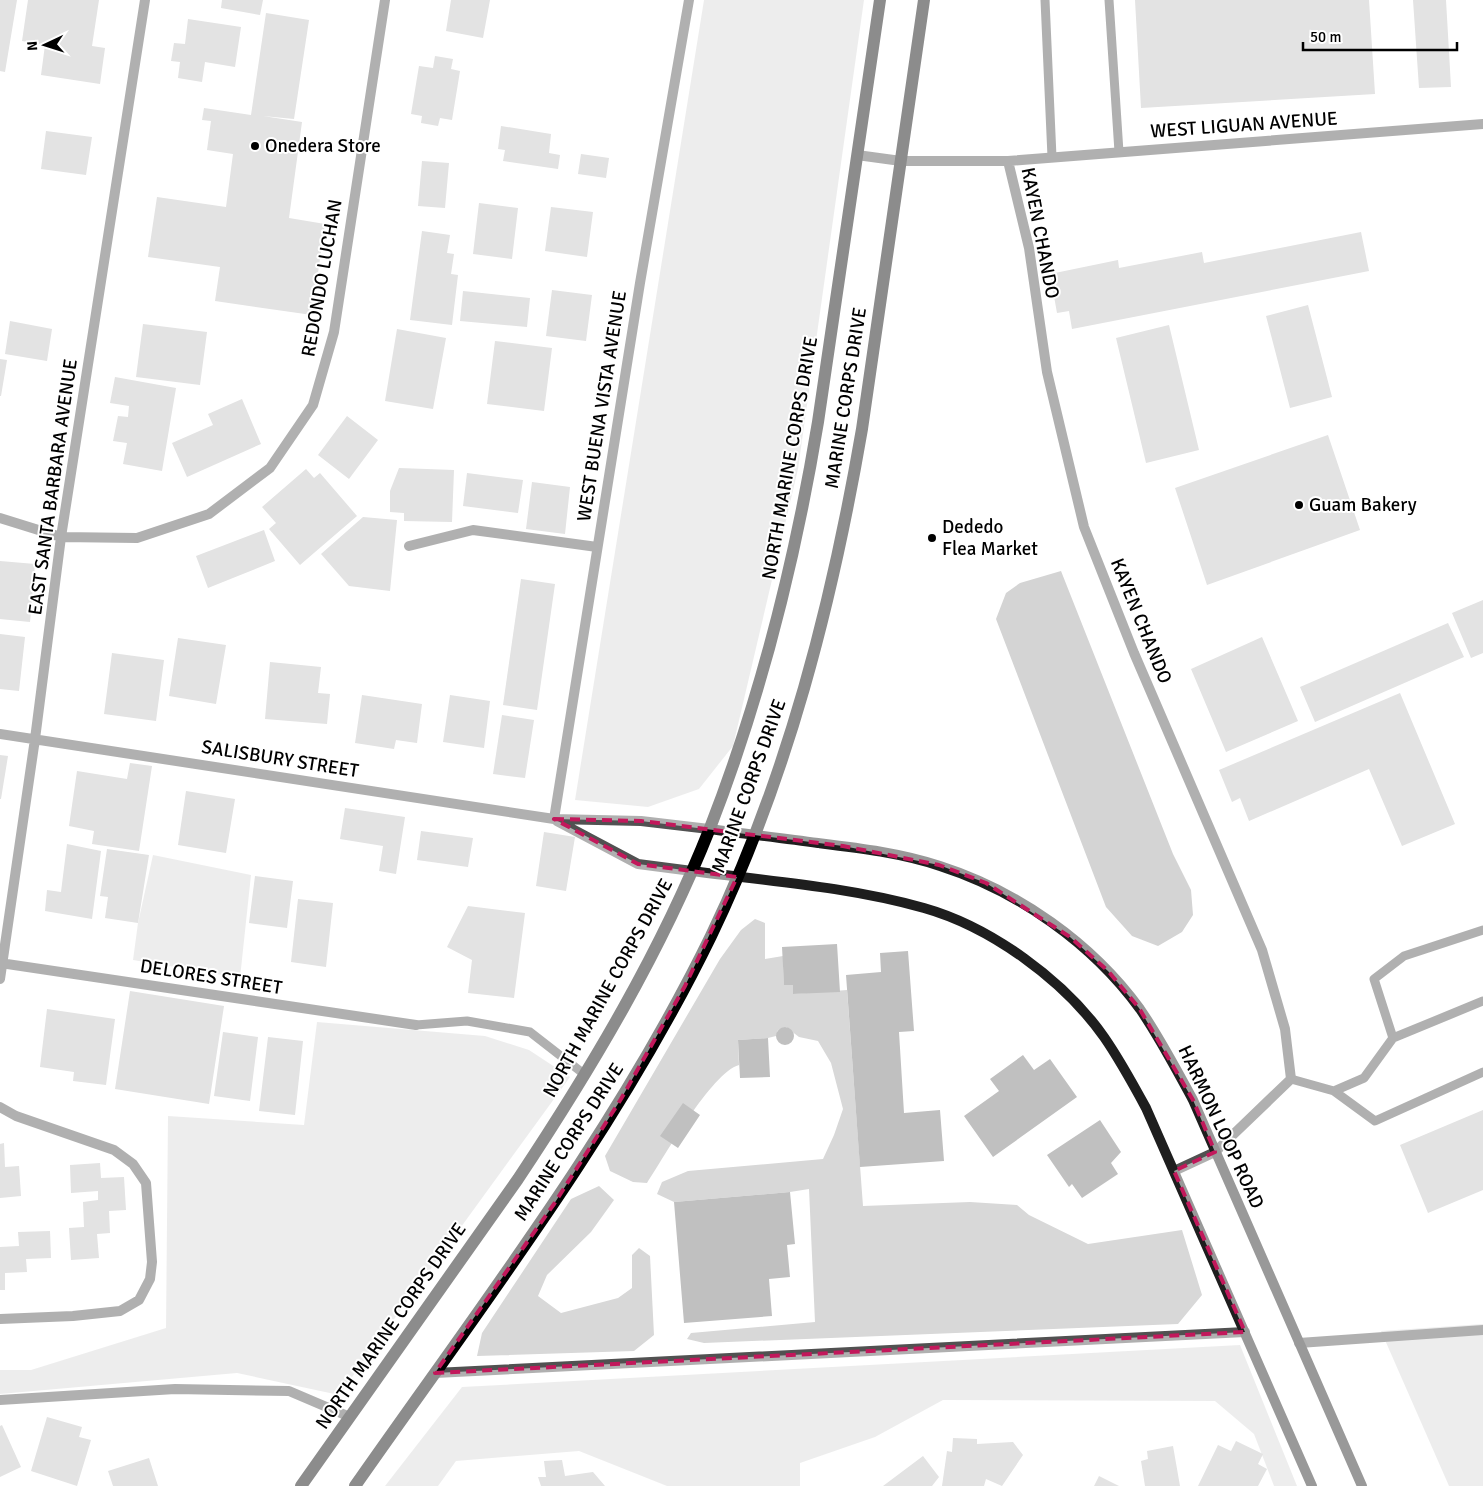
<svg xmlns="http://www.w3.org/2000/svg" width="1483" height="1486" viewBox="0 0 1483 1486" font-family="Signika,sans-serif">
<rect width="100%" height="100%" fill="#fff"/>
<path fill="#d8d8d8" d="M 704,0 L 864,0 L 798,469 L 733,746 L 699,789 L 648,807 L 575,800 Z
M 153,855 L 251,875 L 240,978 L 133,960 L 138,923 Z
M 755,919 L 765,923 L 765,959 L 783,956 L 784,985 L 793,985 L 793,994 L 847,990 L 863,1206 L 970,1202 L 1017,1205 L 1029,1215 L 1088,1244 L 1182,1230 L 1202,1295 L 1178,1324 L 704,1343 L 687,1339 L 691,1333 L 815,1322 L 809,1189 L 790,1192 L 674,1202 L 657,1194 L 662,1182 L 688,1171 L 823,1159 L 834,1135 L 843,1109 L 831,1063 L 818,1041 L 799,1037 L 786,1027 L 778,1030 L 776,1036 L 768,1038 L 738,1040 L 739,1065 C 711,1073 665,1156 647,1183 L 633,1182 L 610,1171 L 605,1156 L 720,959 L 741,930 Z
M 317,1022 L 485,1036 L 529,1050 L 570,1077 L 339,1395 L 237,1373 L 0,1394 L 0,1370 L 31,1370 L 166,1328 L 168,1116 L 304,1125 Z
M 599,1186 L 614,1200 L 591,1232 L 547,1275 L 538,1296 L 561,1313 L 618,1298 L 632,1288 L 632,1255 L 639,1248 L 650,1256 L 654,1335 L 634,1351 L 477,1356 L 482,1333 L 571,1199 Z
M 1483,1324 L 1483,1486 L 1449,1486 L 1381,1331 Z
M 1240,1345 L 1297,1486 L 1274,1486 L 1254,1434 L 1215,1401 L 943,1400 L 875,1437 L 800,1463 L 800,1486 L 667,1486 L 579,1451 L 456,1461 L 438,1486 L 385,1486 L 462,1387 Z"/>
<path fill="#9f9f9f" d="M 1061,571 L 1173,854 L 1191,890 L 1193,915 L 1182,932 L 1158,946 L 1132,936 L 1106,907 L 996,619 L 1006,593 L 1020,583 Z"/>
<path fill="#c0c0c0" d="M 0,0 L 17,0 L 5,72 L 0,71 Z
M 28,0 L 99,0 L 92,46 L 105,48 L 100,84 L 41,75 L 45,45 L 22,41 Z
M 222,0 L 263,0 L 260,15 L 221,8 Z
M 451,0 L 490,0 L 483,38 L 446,31 Z
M 1135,0 L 1369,0 L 1375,94 L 1141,108 Z
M 1413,0 L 1446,0 L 1451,87 L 1419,88 Z
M 266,13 L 309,20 L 294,119 L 263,116 L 302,122 L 289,218 L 325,224 L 312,315 L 215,301 L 220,267 L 148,257 L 157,197 L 226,207 L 233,154 L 207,150 L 211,121 L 202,120 L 204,108 L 251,115 Z
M 188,19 L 241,27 L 235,67 L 205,62 L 202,82 L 178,78 L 180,62 L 171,61 L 174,43 L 185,44 Z
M 435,56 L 453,59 L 451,69 L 460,71 L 452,120 L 440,118 L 438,126 L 421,123 L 422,116 L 411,114 L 419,66 L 433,68 Z
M 501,126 L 551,134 L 549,153 L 560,155 L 558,169 L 503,161 L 505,150 L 498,149 Z
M 46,131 L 92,137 L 86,175 L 41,169 Z
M 581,154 L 609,158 L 606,178 L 578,174 Z
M 422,161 L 449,163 L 445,208 L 418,206 Z
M 479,203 L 518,208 L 512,259 L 473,254 Z
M 551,207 L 593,212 L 587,257 L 545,251 Z
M 422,231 L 450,235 L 447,253 L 454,254 L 451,274 L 458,275 L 452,325 L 410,320 Z
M 1361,232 L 1369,271 L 1072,329 L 1069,311 L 1057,313 L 1050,274 L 1118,260 L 1119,268 L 1202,252 L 1204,263 Z
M 552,290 L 592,295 L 586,341 L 546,336 Z
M 463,291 L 530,298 L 527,327 L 460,321 Z
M 1308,305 L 1332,397 L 1290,408 L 1266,316 Z
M 10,321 L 52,329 L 47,361 L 5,354 Z
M 143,324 L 207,332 L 200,385 L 136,377 Z
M 1169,325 L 1199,450 L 1146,463 L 1116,338 Z
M 397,329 L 446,338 L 433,409 L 385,401 Z
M 495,341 L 552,348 L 544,411 L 487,404 Z
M 0,359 L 7,360 L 1,396 L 0,396 Z
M 115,377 L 176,388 L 162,471 L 123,464 L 127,443 L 113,441 L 118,416 L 128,417 L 129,406 L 110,403 Z
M 242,399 L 261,444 L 187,477 L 172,443 L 213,425 L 208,414 Z
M 347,416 L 378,440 L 349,479 L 318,455 Z
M 1328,435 L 1360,530 L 1207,585 L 1175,488 Z
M 399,468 L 454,470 L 452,522 L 404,521 L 404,513 L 390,512 L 390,491 Z
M 306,469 L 314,478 L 320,473 L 357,516 L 300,565 L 269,529 L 276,523 L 262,507 Z
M 467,473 L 523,480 L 518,513 L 463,506 Z
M 532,482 L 570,487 L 565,534 L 526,529 Z
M 363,517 L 397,520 L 390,591 L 349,586 L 321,554 Z
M 264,530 L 275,561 L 208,588 L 196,556 Z
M 0,561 L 35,564 L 30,622 L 0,619 Z
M 521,579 L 555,584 L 537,710 L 503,705 Z
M 1483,600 L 1483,653 L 1471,658 L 1452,613 Z
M 1448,623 L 1464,657 L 1315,722 L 1300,687 Z
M 0,634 L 25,637 L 19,691 L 0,689 Z
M 1262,637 L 1298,721 L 1226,752 L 1191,669 Z
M 178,638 L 226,645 L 216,704 L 169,696 Z
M 112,653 L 164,660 L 156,721 L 104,714 Z
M 270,662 L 321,667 L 318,693 L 330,694 L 327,724 L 265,719 Z
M 1400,693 L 1455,824 L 1402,846 L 1369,769 L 1249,821 L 1240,798 L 1232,802 L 1219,770 Z
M 362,695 L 422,704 L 417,743 L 396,740 L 394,749 L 355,743 Z
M 450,695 L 490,701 L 484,748 L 443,742 Z
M 502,715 L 534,720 L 525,778 L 493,774 Z
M 0,755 L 8,756 L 1,799 L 0,799 Z
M 130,763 L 152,766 L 139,851 L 92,844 L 94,831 L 69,826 L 77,771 L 127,779 Z
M 186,791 L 235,799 L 226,853 L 178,845 Z
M 345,808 L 405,817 L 396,874 L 379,871 L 383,846 L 340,839 Z
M 421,831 L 473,838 L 468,867 L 417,860 Z
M 544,832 L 575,837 L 566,891 L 536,886 Z
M 67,844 L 101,851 L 92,919 L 45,911 L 47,890 L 61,892 Z
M 107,849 L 149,855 L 138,923 L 105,918 L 108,897 L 100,896 Z
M 255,876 L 293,881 L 287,928 L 249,923 Z
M 298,899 L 333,903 L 326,967 L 291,962 Z
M 468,906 L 525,913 L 514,998 L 468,993 L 472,960 L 447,947 Z
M 837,944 L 840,992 L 793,994 L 793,985 L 784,985 L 782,947 Z
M 908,951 L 914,1031 L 899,1032 L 904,1113 L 940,1110 L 944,1161 L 860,1167 L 846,975 L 881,972 L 880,953 Z
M 130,991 L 224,1006 L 209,1104 L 115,1089 Z
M 47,1009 L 115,1019 L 106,1085 L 73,1081 L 74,1072 L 40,1067 Z
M776 1036a9 9 0 1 1 18 0a9 9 0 1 1-18 0Z
M 223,1032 L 258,1037 L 250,1101 L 214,1096 Z
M 268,1037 L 303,1041 L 295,1115 L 259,1111 Z
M 768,1038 L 770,1077 L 740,1078 L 738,1040 Z
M 1023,1055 L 1034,1070 L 1050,1059 L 1077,1097 L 993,1157 L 964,1116 L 999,1091 L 990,1079 Z
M 683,1103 L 700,1115 L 678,1148 L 660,1136 Z
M 1483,1110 L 1483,1190 L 1428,1213 L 1400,1145 Z
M 1100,1120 L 1121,1152 L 1111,1163 L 1118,1174 L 1082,1198 L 1072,1184 L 1069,1187 L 1047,1155 Z
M 4,1143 L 5,1167 L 19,1166 L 21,1196 L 0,1198 L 0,1144 Z
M 100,1163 L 101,1178 L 124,1177 L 126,1210 L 109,1211 L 110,1233 L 97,1234 L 99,1258 L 71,1260 L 69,1228 L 84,1227 L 83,1202 L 98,1200 L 98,1191 L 71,1193 L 70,1165 Z
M 790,1192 L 795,1244 L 787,1245 L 790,1277 L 769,1279 L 772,1316 L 684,1323 L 674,1202 Z
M 50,1231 L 51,1258 L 26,1259 L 27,1272 L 5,1273 L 5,1290 L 0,1290 L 0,1247 L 19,1246 L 18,1232 Z
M 47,1417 L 82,1427 L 79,1437 L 91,1440 L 77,1486 L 31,1471 Z
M 2,1425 L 21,1467 L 0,1477 L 0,1426 Z
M 953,1438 L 977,1439 L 977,1444 L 1013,1442 L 1023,1455 L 1002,1486 L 986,1479 L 984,1486 L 942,1486 L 947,1451 L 952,1452 Z
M 1236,1441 L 1263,1454 L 1258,1464 L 1267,1469 L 1258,1486 L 1198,1486 L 1218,1445 L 1231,1451 Z
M 1173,1446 L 1180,1486 L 1145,1486 L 1141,1461 L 1148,1459 L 1147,1451 Z
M 923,1456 L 939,1477 L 932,1486 L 883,1486 Z
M 149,1458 L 158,1486 L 113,1486 L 108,1471 Z
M 562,1460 L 565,1476 L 593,1472 L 605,1486 L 541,1486 L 538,1477 L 546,1477 L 544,1461 Z
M 1099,1476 L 1119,1486 L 1094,1486 Z"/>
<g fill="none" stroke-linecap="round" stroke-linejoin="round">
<path stroke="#515151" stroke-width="9" d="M 1045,0 L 1052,157
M 1109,0 L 1119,152
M 416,1025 L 467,1021 L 530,1032 L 584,1074
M 1393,1038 L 1483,1001
M 1291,1079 L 1334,1091 L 1364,1078 L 1393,1038 L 1374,979 L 1404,956 L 1483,930
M 1334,1091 L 1375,1121 L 1483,1072"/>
<path stroke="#515151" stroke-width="10" d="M 857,155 L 901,161 L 1008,161 L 1029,248 L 1047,372 L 1084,527 L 1134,653 L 1262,950 L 1285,1029 L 1291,1079 L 1215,1152 L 1174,1171
M 1008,161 L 1483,124
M 0,518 L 61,537 L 137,538 L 209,514 L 270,468 L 313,405 L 334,332 L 385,0
M 409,546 L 473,530 L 597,547
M 0,734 L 554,819 L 641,821 L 709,829
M 554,819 L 640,283 L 689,0
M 557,821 L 638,864 L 692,871
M 0,963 L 416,1025
M 0,979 L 35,739 L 61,537 L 145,0
M 0,1107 L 16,1116 L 114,1150 L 133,1164 L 146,1183 L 152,1262 L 150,1279 L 139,1300 L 120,1311 L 73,1316 L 0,1319
M 1299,1343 L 1483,1330
M 435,1373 L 1245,1332
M 0,1400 L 175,1389 L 289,1391 L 350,1417"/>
<path stroke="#1e1e1e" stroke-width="10" d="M 709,829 C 746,834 782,838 818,843 C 859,848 901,853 940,866 C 1018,891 1092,943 1140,1009 C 1160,1038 1176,1069 1193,1100 L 1362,1486
M 692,871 C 769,881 850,887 924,908 C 991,927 1064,980 1104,1037 C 1120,1060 1133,1084 1146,1108 L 1312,1486"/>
<path stroke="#000" stroke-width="12" d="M 301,1486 L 518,1179 C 591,1069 661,952 710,828 C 761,697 795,561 818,422 L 880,0
M 355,1486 C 480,1307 615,1133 711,936 C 788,776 832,603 862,429 L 924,0"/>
</g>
<path d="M0 0H1483V1486H0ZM 554,819 L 641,821 L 843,846 L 939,865 L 986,883 L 1070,937 L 1108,971 L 1139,1008 L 1193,1100 L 1215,1152 L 1174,1171 L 1245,1332 L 435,1373 L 554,1204 L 621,1099 L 685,986 L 737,877 L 638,864 Z" fill="#fff" fill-opacity=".55" fill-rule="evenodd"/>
<path fill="none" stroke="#c2185b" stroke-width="4" stroke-dasharray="10 6" stroke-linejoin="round" d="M 554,819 L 641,821 L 843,846 L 939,865 L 986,883 L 1070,937 L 1108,971 L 1139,1008 L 1193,1100 L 1215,1152 L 1174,1171 L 1245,1332 L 435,1373 L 554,1204 L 621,1099 L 685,986 L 737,877 L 638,864 Z"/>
<g fill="#000" stroke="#fff" stroke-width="2">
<circle cx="255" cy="146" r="5"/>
<circle cx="1299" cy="505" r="5"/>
<circle cx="932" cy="538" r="5"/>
</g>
<g text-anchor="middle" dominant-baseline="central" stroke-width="4" stroke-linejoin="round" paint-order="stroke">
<g font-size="19" fill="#000" stroke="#fff">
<text transform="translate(1244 125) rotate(-4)">WEST LIGUAN AVENUE</text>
<text transform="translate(1040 233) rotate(79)">KAYEN CHANDO</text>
<text transform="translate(322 278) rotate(-80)">REDONDO LUCHAN</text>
<text transform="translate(846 398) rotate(-81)">MARINE CORPS DRIVE</text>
<text transform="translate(602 406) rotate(-81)">WEST BUENA VISTA AVENUE</text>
<text transform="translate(790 458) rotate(-80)">NORTH MARINE CORPS DRIVE</text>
<text transform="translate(53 487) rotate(-82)">EAST SANTA BARBARA AVENUE</text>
<text transform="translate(1141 621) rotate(68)">KAYEN CHANDO</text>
<text transform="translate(280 759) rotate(9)">SALISBURY STREET</text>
<text transform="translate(749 786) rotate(-70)">MARINE CORPS DRIVE</text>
<text transform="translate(211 977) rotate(9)">DELORES STREET</text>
<text transform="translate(608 988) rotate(-61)">NORTH MARINE CORPS DRIVE</text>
<text transform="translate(1221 1127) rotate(65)">HARMON LOOP ROAD</text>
<text transform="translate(569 1142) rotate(-57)">MARINE CORPS DRIVE</text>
<text transform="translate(391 1326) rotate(-55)">NORTH MARINE CORPS DRIVE</text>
</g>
<g font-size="19" fill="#000" stroke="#fff" text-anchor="start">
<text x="265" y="146">Onedera Store</text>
<text x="1309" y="505">Guam Bakery</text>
<text x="942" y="527">Dededo<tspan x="942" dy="22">Flea Market</tspan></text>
</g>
</g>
<g transform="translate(45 45) rotate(266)" stroke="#ffffff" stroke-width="4" paint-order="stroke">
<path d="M0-4L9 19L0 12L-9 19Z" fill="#000000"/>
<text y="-8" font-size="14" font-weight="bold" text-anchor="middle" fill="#000000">N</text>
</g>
<path d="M1303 42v8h154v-8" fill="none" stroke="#000000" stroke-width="2.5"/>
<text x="1310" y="42" font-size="15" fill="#000000" stroke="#ffffff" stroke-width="4" paint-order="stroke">50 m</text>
</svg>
